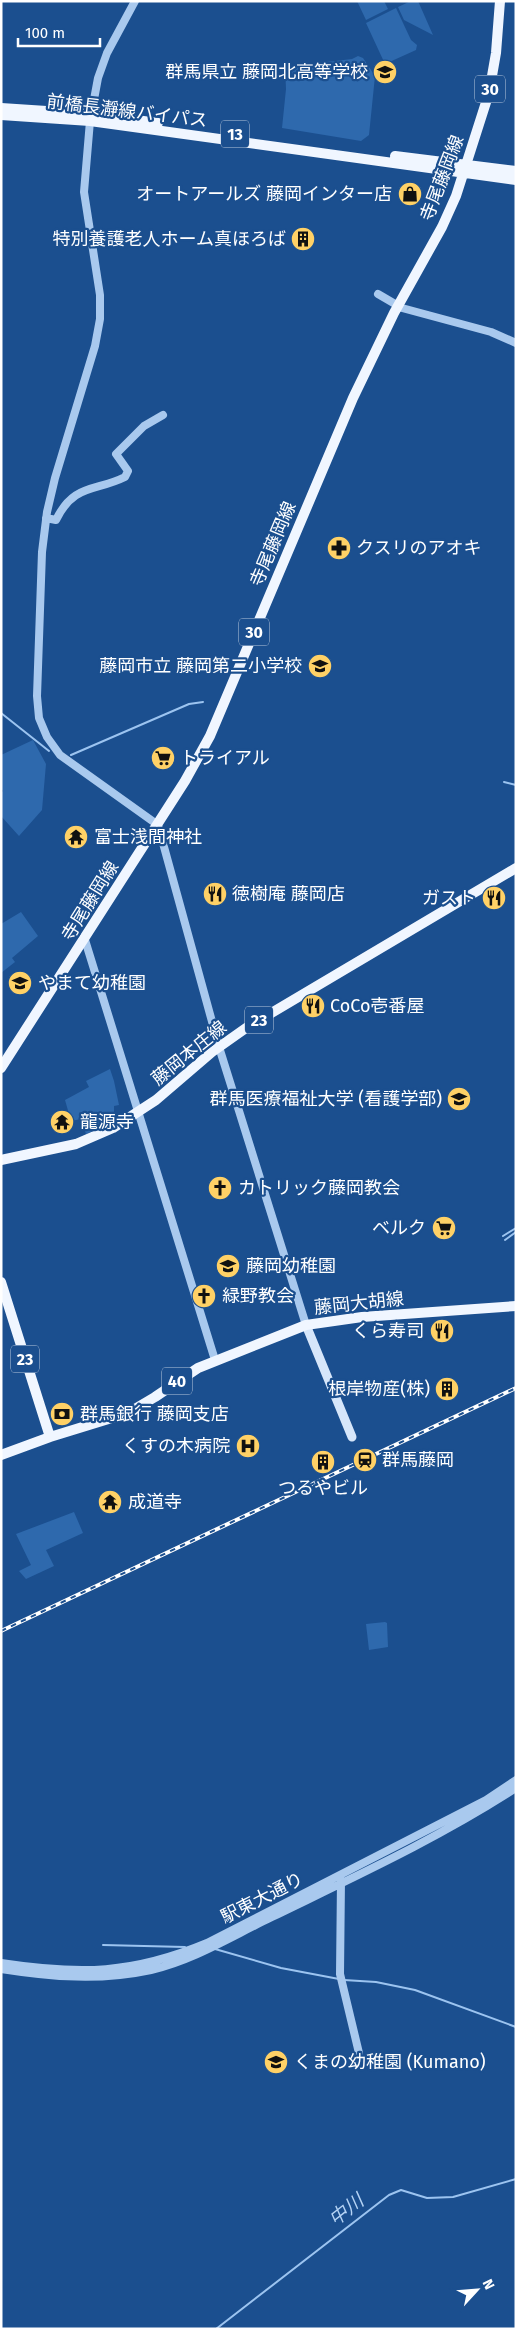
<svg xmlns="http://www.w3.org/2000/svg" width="517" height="2330" viewBox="0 0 517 2330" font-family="'Fira Sans','Noto Sans JP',sans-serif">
<rect width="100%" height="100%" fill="#1b4f8f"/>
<path fill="#2e69ad" d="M 357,1 L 384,1 L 388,9 L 366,20 Z
M 411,1 L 418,1 L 433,35 L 404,20 L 398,7 Z
M 396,8 L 411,40 L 417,45 L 416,50 L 385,64 L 366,23 Z
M 358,56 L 363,58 L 375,76 L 369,135 L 361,141 L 282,128 L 286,89 L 285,67 L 352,59 Z
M 33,740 L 46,764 L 42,810 L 19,836 L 1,816 L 1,793 L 3,791 L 1,788 L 1,755 Z
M 21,912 L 38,936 L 12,958 L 15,962 L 1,973 L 1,924 Z
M 110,1069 L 114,1081 L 119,1105 L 114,1106 L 114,1121 L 86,1134 L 81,1119 L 71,1121 L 65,1100 L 89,1087 L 86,1081 Z
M 74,1512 L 83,1533 L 46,1550 L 54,1566 L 26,1579 L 19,1571 L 31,1565 L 16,1534 Z
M 385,1622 L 387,1623 L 388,1647 L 369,1650 L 366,1624 Z"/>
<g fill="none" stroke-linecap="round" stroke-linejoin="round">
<path stroke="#9cc4f0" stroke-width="2" d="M 1,713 L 49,751
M 71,755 L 189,704 L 203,702
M 504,782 L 516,785
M 503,1236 L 516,1228
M 505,1240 L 516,1232
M 103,1945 L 185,1947
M 215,1949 L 281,1968 L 339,1979
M 344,1980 L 376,1982 L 415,1990 L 516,2027
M 216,2329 L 389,2195 L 401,2190 L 427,2198 L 453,2197 L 516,2179"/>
<path stroke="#a9c9ee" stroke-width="8" d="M 135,1 L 107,53 L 98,78 L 90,121 L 84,192 L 100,295 L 100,319 L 95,346 L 55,478 L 47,512 L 42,552 L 37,696 L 39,718 L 47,737 L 60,755 L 158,825 L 219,1047 L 306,1325
M 378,294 L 402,308 L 491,332 L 516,343
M 46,518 L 56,520 C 74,483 95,492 125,477 L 128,471 L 116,454 L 144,426 L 163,415
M 85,940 L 215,1360
M 341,1880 L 340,1974 L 359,2053
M 1,1963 C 80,1975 133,1974 207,1943 L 486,1800 L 516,1780
M 1,1969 C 52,1977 100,1981 151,1970 C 194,1960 232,1936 272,1917 C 354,1877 439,1838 516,1788"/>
<path stroke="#d6e6fa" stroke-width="9" d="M 306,1325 L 352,1437"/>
<path stroke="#f0f6ff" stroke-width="10" d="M 1,108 L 92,114 L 158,123
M 1,115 L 90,121 L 516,180
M 395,156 L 516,171
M 1,1068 L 185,781 L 210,736 L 353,398 L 394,313 L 442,227 L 456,196 L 489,93 L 496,53 L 500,1
M 1,1160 L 76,1144 L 113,1128 L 156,1100 L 212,1052 L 246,1028 L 516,868
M 1,1282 L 50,1437
M 1,1455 L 50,1437 L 128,1413 L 155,1397 L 198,1368 L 306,1325 L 362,1317 L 516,1306"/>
<g stroke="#fff" stroke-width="4">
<path id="rail" d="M 1,1631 L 516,1388"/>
</g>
<use href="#rail" stroke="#1b4f8f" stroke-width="2" stroke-dasharray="5.5" stroke-linecap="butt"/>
</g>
<defs>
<g id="school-disc" transform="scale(1.25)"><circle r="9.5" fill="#ffd166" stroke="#1b4f8f"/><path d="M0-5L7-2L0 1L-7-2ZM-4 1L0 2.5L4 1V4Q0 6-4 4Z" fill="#111"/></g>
<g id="shop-disc" transform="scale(1.25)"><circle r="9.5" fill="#ffd166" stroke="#1b4f8f"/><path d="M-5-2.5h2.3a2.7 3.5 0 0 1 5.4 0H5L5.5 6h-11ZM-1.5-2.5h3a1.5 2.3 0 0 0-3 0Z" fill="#111"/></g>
<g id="building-disc" transform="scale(1.25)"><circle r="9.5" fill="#ffd166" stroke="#1b4f8f"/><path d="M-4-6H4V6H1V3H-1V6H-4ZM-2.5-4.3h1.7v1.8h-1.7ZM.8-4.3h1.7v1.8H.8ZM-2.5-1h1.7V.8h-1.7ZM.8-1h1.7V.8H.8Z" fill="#111"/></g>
<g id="pharmacy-disc" transform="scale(1.25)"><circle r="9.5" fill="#ffd166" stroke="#1b4f8f"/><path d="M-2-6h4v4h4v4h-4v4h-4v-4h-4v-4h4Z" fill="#111"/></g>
<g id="supermarket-disc" transform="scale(1.25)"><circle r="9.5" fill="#ffd166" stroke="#1b4f8f"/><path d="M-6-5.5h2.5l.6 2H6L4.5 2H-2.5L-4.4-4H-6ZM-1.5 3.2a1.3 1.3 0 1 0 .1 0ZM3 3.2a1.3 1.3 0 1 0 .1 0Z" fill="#111"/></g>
<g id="temple-disc" transform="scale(1.25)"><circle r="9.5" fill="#ffd166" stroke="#1b4f8f"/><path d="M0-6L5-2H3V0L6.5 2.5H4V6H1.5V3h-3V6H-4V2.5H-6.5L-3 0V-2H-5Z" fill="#111"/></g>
<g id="restaurant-disc" transform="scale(1.25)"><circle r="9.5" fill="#ffd166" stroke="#1b4f8f"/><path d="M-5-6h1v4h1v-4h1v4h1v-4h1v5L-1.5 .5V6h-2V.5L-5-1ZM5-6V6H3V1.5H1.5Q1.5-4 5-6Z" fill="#111"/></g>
<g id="university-disc" transform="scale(1.25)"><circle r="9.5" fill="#ffd166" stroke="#1b4f8f"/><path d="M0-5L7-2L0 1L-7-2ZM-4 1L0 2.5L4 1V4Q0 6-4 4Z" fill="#111"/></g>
<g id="church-disc" transform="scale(1.25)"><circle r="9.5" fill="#ffd166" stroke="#1b4f8f"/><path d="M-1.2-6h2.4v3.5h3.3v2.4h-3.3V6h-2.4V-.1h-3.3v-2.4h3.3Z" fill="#111"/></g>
<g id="bank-disc" transform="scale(1.25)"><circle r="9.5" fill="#ffd166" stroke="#1b4f8f"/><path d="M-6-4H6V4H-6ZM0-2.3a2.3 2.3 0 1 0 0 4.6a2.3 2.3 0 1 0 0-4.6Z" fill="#111"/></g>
<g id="hospital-disc" transform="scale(1.25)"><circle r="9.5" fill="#ffd166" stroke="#1b4f8f"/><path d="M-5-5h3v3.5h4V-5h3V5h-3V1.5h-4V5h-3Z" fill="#111"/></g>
<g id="station-disc" transform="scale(1.25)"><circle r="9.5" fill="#ffd166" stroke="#1b4f8f"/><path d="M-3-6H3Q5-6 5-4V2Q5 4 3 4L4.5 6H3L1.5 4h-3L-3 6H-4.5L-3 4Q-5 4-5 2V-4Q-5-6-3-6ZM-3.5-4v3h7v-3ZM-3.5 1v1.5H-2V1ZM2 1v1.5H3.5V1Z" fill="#111"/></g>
</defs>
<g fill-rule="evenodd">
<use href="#school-disc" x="385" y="72"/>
<use href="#shop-disc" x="410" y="194"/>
<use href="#building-disc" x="303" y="239"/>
<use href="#pharmacy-disc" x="339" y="548"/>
<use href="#school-disc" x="320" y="666"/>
<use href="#supermarket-disc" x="163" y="758"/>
<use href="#temple-disc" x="76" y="837"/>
<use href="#restaurant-disc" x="215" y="894"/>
<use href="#restaurant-disc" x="494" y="898"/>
<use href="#school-disc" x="20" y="983"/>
<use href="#restaurant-disc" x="313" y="1006"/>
<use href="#university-disc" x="459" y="1099"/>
<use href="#temple-disc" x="62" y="1122"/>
<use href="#church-disc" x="220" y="1188"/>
<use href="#supermarket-disc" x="444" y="1228"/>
<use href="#school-disc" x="228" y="1266"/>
<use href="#church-disc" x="204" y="1296"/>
<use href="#restaurant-disc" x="442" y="1331"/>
<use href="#building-disc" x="447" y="1389"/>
<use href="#bank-disc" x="62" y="1414"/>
<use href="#hospital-disc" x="248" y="1446"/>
<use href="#station-disc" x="365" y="1460"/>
<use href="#building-disc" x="323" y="1462"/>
<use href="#temple-disc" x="110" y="1502"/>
<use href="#school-disc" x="276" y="2062"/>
</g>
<g text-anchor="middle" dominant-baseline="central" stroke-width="4.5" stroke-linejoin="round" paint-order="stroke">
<g fill="#1b4f8f" stroke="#bbcadd" stroke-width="1">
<rect x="475" y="75.5" width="30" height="27" rx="4"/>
<rect x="221" y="120.5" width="28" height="27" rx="4"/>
<rect x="239" y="618.5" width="30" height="27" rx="4"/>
<rect x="245" y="1006.5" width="28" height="27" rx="4"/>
<rect x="11" y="1345.5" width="28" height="27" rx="4"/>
<rect x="162" y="1367.5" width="30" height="27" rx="4"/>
</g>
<g font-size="16" font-weight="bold" fill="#fff">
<text x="490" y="89">30</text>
<text x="235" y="134">13</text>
<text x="254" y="632">30</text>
<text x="259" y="1020">23</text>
<text x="25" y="1359">23</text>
<text x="177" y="1381">40</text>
</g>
<g font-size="18" fill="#fff" stroke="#1b4f8f" text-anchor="start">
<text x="368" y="72" text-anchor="end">群馬県立 藤岡北高等学校</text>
<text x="392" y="194" text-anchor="end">オートアールズ 藤岡インター店</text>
<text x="286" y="239" text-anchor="end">特別養護老人ホーム真ほろば</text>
<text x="356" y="548">クスリのアオキ</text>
<text x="302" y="666" text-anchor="end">藤岡市立 藤岡第二小学校</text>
<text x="180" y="758">トライアル</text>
<text x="94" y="837">富士浅間神社</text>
<text x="232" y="894">徳樹庵 藤岡店</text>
<text x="476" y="898" text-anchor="end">ガスト</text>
<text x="38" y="983">やまて幼稚園</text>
<text x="330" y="1006">CoCo壱番屋</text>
<text x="442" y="1099" text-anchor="end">群馬医療福祉大学 (看護学部)</text>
<text x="80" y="1122">龍源寺</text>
<text x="238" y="1188">カトリック藤岡教会</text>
<text x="426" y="1228" text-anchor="end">ベルク</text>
<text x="246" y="1266">藤岡幼稚園</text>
<text x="222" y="1296">緑野教会</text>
<text x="424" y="1331" text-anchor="end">くら寿司</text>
<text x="430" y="1389" text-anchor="end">根岸物産(株)</text>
<text x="80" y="1414">群馬銀行 藤岡支店</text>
<text x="230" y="1446" text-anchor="end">くすの木病院</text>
<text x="382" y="1460">群馬藤岡</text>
<text x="323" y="1488" text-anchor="middle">つるやビル</text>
<text x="128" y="1502">成道寺</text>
<text x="294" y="2062">くまの幼稚園 (Kumano)</text>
</g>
<g font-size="18" fill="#fff" stroke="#1b4f8f">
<text transform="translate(127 111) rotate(7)">前橋長瀞線バイパス</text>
<text transform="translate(442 178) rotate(-69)">寺尾藤岡線</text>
<text transform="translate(273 544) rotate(-67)">寺尾藤岡線</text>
<text transform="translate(90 901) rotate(-58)">寺尾藤岡線</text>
<text transform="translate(189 1053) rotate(-39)">藤岡本庄線</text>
<text transform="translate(359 1303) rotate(-6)">藤岡大胡線</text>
<text transform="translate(262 1898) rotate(-27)">駅東大通り</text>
</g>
<g font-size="19" font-style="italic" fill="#b5d3f5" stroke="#1b4f8f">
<text transform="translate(346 2210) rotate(-38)">中川</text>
</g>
</g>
<rect width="517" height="2330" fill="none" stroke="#ffffff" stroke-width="5"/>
<g transform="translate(477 2290) rotate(64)" stroke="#1b4f8f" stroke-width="4" paint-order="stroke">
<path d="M0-4L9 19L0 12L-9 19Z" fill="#ffffff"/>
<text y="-8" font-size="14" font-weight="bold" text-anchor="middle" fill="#ffffff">N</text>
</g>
<path d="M18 38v8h82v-8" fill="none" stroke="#ffffff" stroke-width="2.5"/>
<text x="25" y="38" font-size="15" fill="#ffffff" stroke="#1b4f8f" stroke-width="4" paint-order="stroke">100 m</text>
</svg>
